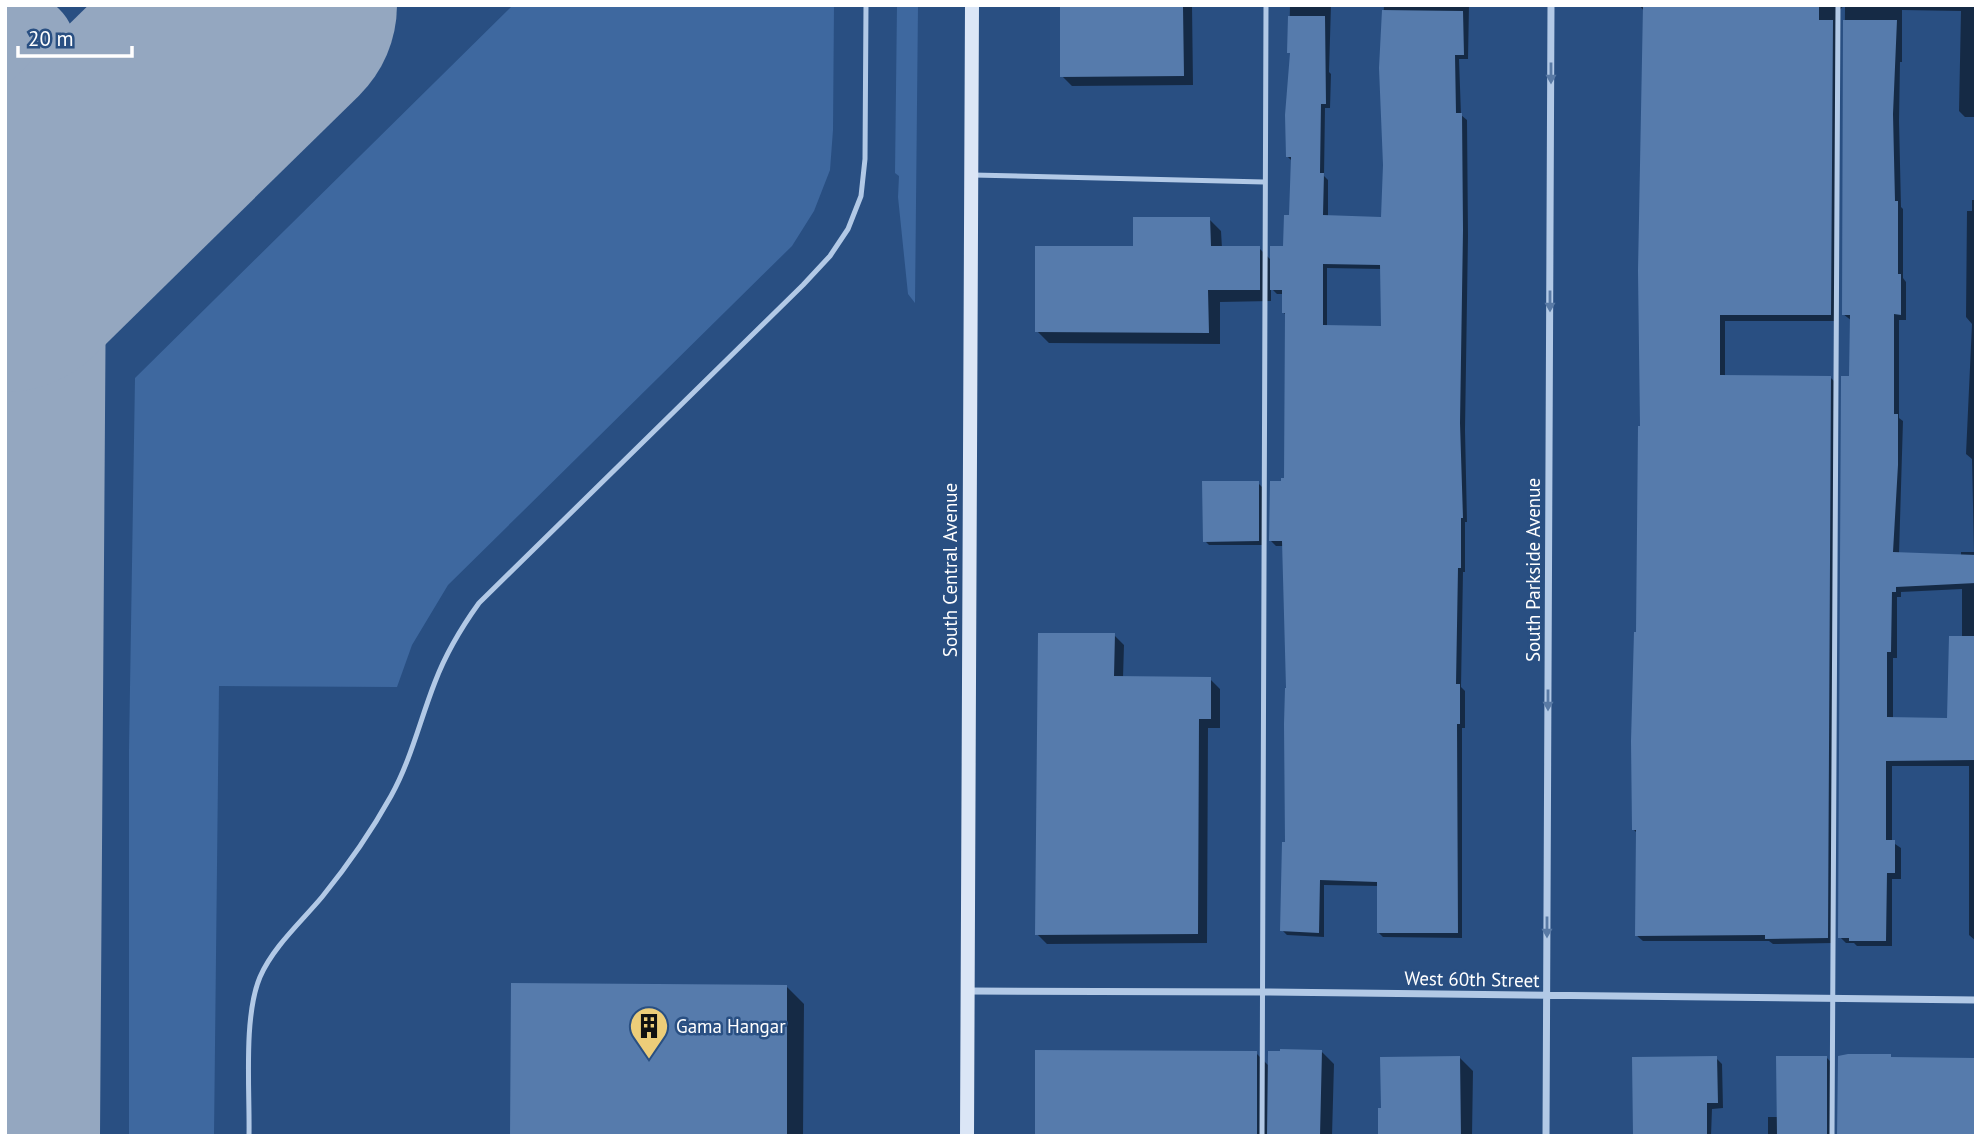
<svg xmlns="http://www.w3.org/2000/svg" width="1981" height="1141" viewBox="0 0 1981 1141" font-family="'PT Sans',sans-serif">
<rect width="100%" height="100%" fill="#294f82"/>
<path fill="#3e689f" d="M 513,5 L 834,5 L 833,130 L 830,170 L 814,211 L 792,246 L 448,585 L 412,645 L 397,687 L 219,686 L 214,1136 L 129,1136 L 129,750 L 135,378 Z
M 897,5 L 918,5 L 915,303 L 908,294 L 898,197 L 899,176 L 895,173 Z"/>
<path fill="#0007" fill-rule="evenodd" d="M 1123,5 L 1192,5 L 1193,85 L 1072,86 L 1062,76 L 1123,9 Z
M 1290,5 L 1331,5 L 1329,72 L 1331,74 L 1330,108 L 1325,108 L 1324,176 L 1328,180 L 1328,217 L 1384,218 L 1384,106 L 1381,68 L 1384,5 L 1469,5 L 1468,59 L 1459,59 L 1461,115 L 1467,120 L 1468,236 L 1465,430 L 1467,522 L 1465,522 L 1465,572 L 1463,572 L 1461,687 L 1465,691 L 1465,728 L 1462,728 L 1462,938 L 1383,937 L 1378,932 L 1378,886 L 1324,885 L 1324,937 L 1287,935 L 1282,930 L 1287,844 L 1286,619 L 1284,546 L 1276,546 L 1271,541 L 1283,483 L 1286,480 L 1287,316 L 1283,312 L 1284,294 L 1277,294 L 1271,288 L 1271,301 L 1220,302 L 1220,344 L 1049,343 L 1037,331 L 1135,247 L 1209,219 L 1221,231 L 1222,248 L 1259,248 L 1272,261 L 1285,248 L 1291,216 L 1292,161 L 1287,156 L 1291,54 L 1289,52 ZM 1327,268 L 1382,269 L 1383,328 L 1327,327 Z
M 1639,5 L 1976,5 L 1976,117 L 1965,117 L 1959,111 L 1961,11 L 1902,10 L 1902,62 L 1900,62 L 1899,121 L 1901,207 L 1903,209 L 1903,278 L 1906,282 L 1906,320 L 1899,320 L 1899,418 L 1903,421 L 1899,554 L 1961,556 L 1961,552 L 1974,552 L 1972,459 L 1966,454 L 1972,324 L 1966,317 L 1967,211 L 1972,211 L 1972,200 L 1976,200 L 1976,941 L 1969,935 L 1969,766 L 1892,766 L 1892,842 L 1901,848 L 1901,879 L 1892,879 L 1892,946 L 1857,946 L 1854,943 L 1846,943 L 1840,937 L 1852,321 L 1843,314 L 1845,5 L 1838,11 L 1837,321 L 1725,321 L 1725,377 L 1830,377 L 1836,383 L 1833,943 L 1773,944 L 1769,941 L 1643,941 L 1636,935 L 1638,834 L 1634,830 L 1642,428 L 1644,11 ZM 1962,589 L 1962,669 L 1949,719 L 1893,719 L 1893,658 L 1897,658 L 1897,597 L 1901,597 L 1901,592 Z
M 1258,483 L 1262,487 L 1262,545 L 1209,545 L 1205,541 Z
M 1114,635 L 1124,645 L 1123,678 L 1210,679 L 1220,689 L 1220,728 L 1208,728 L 1207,943 L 1047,944 L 1037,934 Z
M 786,986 L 804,1004 L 803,1136 L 512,1136 Z
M 1321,1051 L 1334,1064 L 1332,1136 L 1037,1136 L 1256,1053 L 1269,1066 Z
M 1826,1057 L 1832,1063 L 1832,1136 L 1768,1136 L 1768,1117 L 1778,1117 Z
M 1460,1058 L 1473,1071 L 1472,1136 L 1380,1136 Z
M 1716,1058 L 1722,1064 L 1723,1108 L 1712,1109 L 1711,1136 L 1634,1136 Z"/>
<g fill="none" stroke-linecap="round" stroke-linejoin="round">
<path stroke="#94a7c0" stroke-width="102" d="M 5,28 L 24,46 L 51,121 L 55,273 L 49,1136"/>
<path stroke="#94a7c0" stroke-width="254" d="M 5,265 L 270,5"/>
</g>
<path fill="#567bac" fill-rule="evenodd" d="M 1643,5 L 1819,5 L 1819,20 L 1833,20 L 1831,315 L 1720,315 L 1720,375 L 1831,376 L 1828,938 L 1765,939 L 1765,935 L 1635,936 L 1636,830 L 1632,830 L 1631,741 L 1634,632 L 1636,632 L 1638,426 L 1640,426 L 1638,271 Z
M 1060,7 L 1183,7 L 1184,76 L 1060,77 Z
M 1382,10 L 1463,11 L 1464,55 L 1455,55 L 1456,113 L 1462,113 L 1463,230 L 1460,423 L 1463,518 L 1461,518 L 1461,568 L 1458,568 L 1456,684 L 1460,684 L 1460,724 L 1457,724 L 1458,933 L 1377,933 L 1377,882 L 1320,880 L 1319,933 L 1280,931 L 1282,842 L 1285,842 L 1284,724 L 1285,688 L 1286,688 L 1282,541 L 1269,541 L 1270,481 L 1281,481 L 1281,478 L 1284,478 L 1285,313 L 1282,313 L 1282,290 L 1270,290 L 1270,246 L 1283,246 L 1284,215 L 1289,215 L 1291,157 L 1286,157 L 1285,115 L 1290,53 L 1287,53 L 1288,16 L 1325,16 L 1326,104 L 1321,104 L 1320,173 L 1324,173 L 1323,215 L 1381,217 L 1383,165 L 1379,68 ZM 1323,264 L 1380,265 L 1381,326 L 1323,325 Z
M 1843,20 L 1897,20 L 1893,114 L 1895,201 L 1898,201 L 1898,274 L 1901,274 L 1901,315 L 1894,314 L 1894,414 L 1898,414 L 1898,465 L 1893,552 L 1976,555 L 1976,583 L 1896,587 L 1896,592 L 1892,592 L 1891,652 L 1887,652 L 1887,717 L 1947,718 L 1949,636 L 1976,636 L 1976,760 L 1886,761 L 1886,840 L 1895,840 L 1895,873 L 1887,873 L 1886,941 L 1849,941 L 1849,938 L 1838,938 L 1841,376 L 1849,376 L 1850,315 L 1842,315 Z
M 1133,217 L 1210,217 L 1211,246 L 1260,246 L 1260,290 L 1208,290 L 1209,333 L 1035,332 L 1035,246 L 1133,246 Z
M 1202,481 L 1259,481 L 1259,541 L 1203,542 Z
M 1038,633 L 1115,633 L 1114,676 L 1211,677 L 1211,719 L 1199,719 L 1198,934 L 1035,935 Z
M 511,983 L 787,985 L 787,1136 L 510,1136 Z
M 1280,1049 L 1322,1050 L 1320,1136 L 1267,1136 L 1268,1051 L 1280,1051 Z
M 1035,1050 L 1257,1051 L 1257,1136 L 1035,1136 Z
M 1848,1054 L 1891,1054 L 1891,1057 L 1976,1058 L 1976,1136 L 1837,1136 L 1838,1056 Z
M 1460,1056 L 1461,1136 L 1378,1136 L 1378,1108 L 1381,1108 L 1380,1057 Z
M 1717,1056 L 1718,1103 L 1707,1103 L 1707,1136 L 1633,1136 L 1632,1057 Z
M 1776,1056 L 1827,1056 L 1827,1136 L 1777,1136 Z"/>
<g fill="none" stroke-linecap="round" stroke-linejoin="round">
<path stroke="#b2c9e6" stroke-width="5" d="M 973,175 L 1264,182
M 249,1136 C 250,1092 243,1017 260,977 C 273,947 301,922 322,897 C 348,865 371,832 391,796 C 411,760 420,720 435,682 C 446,653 461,628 479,603 L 803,285 L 830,256 L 848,229 L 861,196 L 865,159 L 866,5
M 1262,1136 L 1266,5
M 1832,1136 L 1838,5"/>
<path stroke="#b2c9e6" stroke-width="7" d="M 968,991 L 1263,992 L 1976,1000
M 1546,1136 L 1551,5"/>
<path stroke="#dbe6f6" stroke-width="14" d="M 967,1136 L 972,5"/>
</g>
<defs><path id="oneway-solid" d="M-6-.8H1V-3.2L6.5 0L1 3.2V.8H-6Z" transform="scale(1.75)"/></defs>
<g fill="#597aa5">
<use href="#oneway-solid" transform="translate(1551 73) rotate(90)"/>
<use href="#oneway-solid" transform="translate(1550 301) rotate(90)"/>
<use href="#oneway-solid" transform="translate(1548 700) rotate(90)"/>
<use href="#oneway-solid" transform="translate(1547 927) rotate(90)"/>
</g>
<defs>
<g id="building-pin" transform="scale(2.0125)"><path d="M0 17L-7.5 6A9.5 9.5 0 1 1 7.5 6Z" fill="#edcd79" stroke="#294f82"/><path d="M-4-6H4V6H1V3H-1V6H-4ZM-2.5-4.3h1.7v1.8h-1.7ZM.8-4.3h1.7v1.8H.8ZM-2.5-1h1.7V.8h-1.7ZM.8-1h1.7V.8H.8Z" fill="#111"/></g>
</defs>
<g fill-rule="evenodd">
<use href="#building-pin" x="649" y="1026"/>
</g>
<g text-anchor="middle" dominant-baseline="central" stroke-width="5" stroke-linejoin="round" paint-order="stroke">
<g font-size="19" fill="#fff" stroke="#294f82">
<text transform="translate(950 570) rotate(-90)">South Central Avenue</text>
<text transform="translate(1533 570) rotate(-90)">South Parkside Avenue</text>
<text transform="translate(1472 979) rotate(1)">West 60th Street</text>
</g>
<g font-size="19" fill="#fff" stroke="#294f82" text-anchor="start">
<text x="676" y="1026">Gama Hangar</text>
</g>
</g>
<rect width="1981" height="1141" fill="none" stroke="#ffffff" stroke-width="14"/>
<path d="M18 46v10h114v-10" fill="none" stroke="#ffffff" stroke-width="3.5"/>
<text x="28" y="46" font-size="21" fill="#ffffff" stroke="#294f82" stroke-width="5" paint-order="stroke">20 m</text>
</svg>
